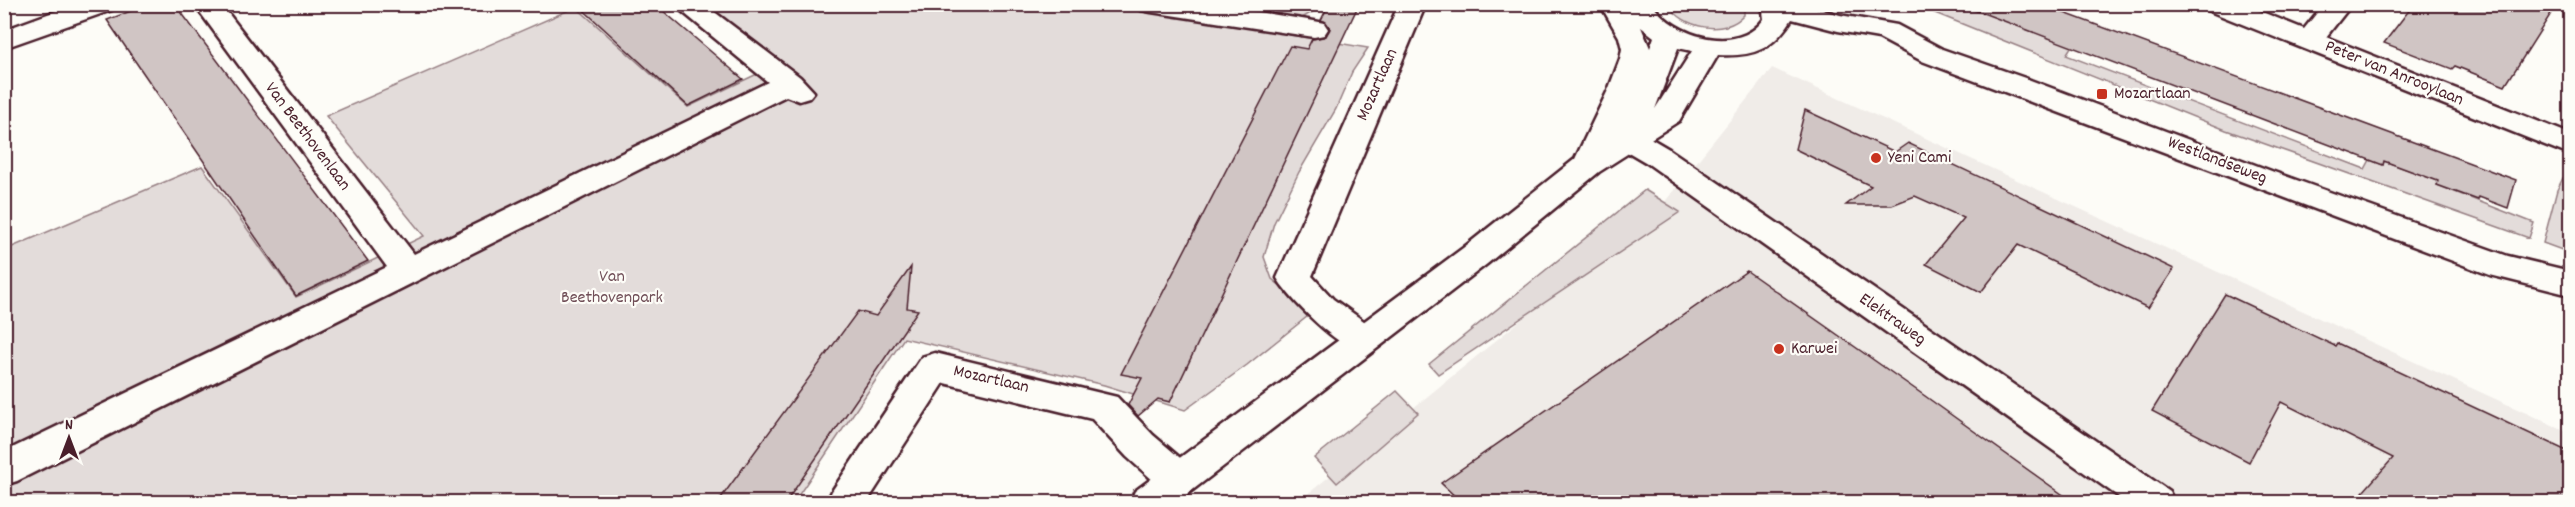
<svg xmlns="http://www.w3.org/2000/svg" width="2575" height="507" viewBox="0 0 2575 507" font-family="Dekko,sans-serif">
<rect width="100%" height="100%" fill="#fdfcf7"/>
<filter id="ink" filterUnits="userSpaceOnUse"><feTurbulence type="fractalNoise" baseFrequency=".0167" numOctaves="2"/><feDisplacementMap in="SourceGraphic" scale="12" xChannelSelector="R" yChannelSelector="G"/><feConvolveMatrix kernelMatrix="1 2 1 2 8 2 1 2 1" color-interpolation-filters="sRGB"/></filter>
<g filter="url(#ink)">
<path fill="#f0ece8" d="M 1772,68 L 2570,433 L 2570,502 L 1298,502 L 1663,204 Z"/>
<path fill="#e3dcda" stroke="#967e82" stroke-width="1.5" d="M 706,5 L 1324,5 L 1297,21 L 1290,35 L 1368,48 L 1352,72 L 1336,109 L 1299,172 L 1274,223 L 1264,257 L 1272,279 L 1313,312 L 1247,365 L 1185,410 L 1104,385 L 904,338 L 794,502 L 5,502 L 5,250 L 202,166 L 296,297 L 424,236 L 326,116 L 576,7 L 688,107 L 776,65 Z
M 1744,5 L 1744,15 C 1725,37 1682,28 1669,5 Z
M 1915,5 L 1959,5 L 1978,12 L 1981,9 L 2051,39 L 2054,37 L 2073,44 L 2066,55 L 2365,169 L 2370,160 L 2383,165 L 2384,161 L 2438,181 L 2437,185 L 2534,223 L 2529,238 L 2226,130 Z
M 2563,178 L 2570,181 L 2570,253 L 2543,243 L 2557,190 Z
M 1645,190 L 1680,212 L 1438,374 L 1429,364 Z
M 1397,391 L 1418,413 L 1337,483 L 1314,458 Z"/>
<path fill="#d0c5c4" stroke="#4a1f2b" stroke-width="1.5" d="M 149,4 L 175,4 L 368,261 L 296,296 L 107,20 Z
M 577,4 L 655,4 L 743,79 L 688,106 Z
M 1329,4 L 1359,4 L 1170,402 L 1158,399 L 1138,416 L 1128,405 L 1142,378 L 1121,374 L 1290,46 L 1307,49 L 1312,39 L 1326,36 L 1330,28 L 1326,22 L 1321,20 Z
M 1967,4 L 2040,4 L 2516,180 L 2508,208 L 2479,197 L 2478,200 L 2437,185 L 2438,181 L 2384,161 L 2383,165 L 2317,140 L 1967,7 Z
M 2416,4 L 2557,4 L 2505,86 L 2455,66 L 2452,69 L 2384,43 L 2407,13 Z
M 1805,110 L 1895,152 L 1908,143 L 2174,269 L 2148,308 L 2018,245 L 1981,292 L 1926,264 L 1964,218 L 1915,196 L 1892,205 L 1846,205 L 1871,186 L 1795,149 Z
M 911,267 L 907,308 L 918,310 L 786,502 L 718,502 L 858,311 L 876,316 Z
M 1747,271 L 1925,396 L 2073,502 L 1461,502 L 1441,483 Z
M 2225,294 L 2335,346 L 2337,343 L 2571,453 L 2571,502 L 2380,502 L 2363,492 L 2393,458 L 2281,402 L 2249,462 L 2152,411 Z"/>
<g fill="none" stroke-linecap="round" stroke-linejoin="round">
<g stroke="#4a1f2b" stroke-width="5">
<path id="street" d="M 75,4 L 115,4 L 112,10 L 4,48 L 4,30 Z
M 194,4 L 221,4 L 414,254 L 768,82 L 673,4 L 704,4 L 800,77 L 814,92 L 809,98 L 799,101 L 786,96 L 17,481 L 4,485 L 4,452 L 387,267 Z
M 1138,4 L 1208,4 L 1314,21 L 1324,23 L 1328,29 L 1324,35 L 1314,37 L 1151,12 L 1141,10 Z
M 1399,4 L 1426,4 L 1312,276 L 1333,299 L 1375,329 L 1380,338 L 1375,347 C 1371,349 1366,351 1362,351 C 1338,349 1289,298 1277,278 Z
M 2204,4 L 2242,4 L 2304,29 L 2324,4 L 2352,4 L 2326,37 L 2570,134 L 2570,155 L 2207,10 Z
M 1629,129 L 1640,132 L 1669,149 L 2169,491 L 2174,502 L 2126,502 L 1647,163 L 1618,146 L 1614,139 L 1618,132 Z
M 935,353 L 1117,397 L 1153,435 L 1192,468 L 1197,479 L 1192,490 L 1178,495 L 1164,490 L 1127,457 L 1092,419 L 944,383 L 867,502 L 827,502 L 832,491 L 922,357 Z"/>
</g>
<g stroke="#4a1f2b" stroke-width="5">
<path id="secondary" d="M 1600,4 L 1652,4 C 1674,37 1738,56 1764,19 L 1762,4 L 1801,4 L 1840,15 L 1897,25 L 1942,49 L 2025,78 L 2274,172 L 2508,256 L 2570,271 L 2570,295 L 2490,275 L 1922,61 L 1879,38 L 1838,31 L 1792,19 C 1773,49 1754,57 1718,55 L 1679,121 L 1599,172 L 1487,264 L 1177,502 L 1130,502 L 1135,491 L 1463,248 L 1575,159 L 1609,88 L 1620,59 L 1622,49 L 1619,37 ZM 1641,27 L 1654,37 L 1650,48 ZM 1678,48 L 1692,51 L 1655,109 Z"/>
</g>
<use href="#street" fill="#fdfcf7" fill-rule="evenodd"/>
<use href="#secondary" fill="#fdfcf7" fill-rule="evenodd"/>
</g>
</g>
<g fill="#c8321e" stroke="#fdfcf7" stroke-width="2">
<rect x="2096" y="88" width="12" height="12" rx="3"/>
<circle cx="1876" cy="158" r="6"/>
<circle cx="1779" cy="349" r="6"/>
</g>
<g text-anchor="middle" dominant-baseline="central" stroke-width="4.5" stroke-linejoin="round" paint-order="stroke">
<g font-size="18" fill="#4a1f2b" stroke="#fdfcf7">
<text transform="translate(2394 74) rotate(22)">Peter van Anrooylaan</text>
<text transform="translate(1378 85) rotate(-66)">Mozartlaan</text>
<text transform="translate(307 137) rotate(53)">Van Beethovenlaan</text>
<text transform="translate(2217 161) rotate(21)">Westlandseweg</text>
<text transform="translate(1892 320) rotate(35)">Elektraweg</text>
<text transform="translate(991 380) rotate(13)">Mozartlaan</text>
</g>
<g font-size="18" fill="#4a1f2b" stroke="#fdfcf7" text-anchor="start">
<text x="2114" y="94">Mozartlaan</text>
<text x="1888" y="158">Yeni Cami</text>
<text x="1791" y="349">Karwei</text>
</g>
<g font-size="18" fill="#704e57" stroke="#fdfcf7">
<text x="612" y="277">Van<tspan x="612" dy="21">Beethovenpark</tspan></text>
</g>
</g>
<rect width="2575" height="507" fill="none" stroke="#fdfcf7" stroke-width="24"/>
<rect x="12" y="12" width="2551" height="483" fill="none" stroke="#4a1f2b" stroke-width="2" filter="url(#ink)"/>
<g transform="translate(69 438)" stroke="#fdfcf7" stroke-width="4.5" paint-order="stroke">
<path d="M0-4.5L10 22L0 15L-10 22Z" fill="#4a1f2b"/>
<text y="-9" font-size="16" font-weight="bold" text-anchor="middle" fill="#4a1f2b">N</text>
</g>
</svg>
